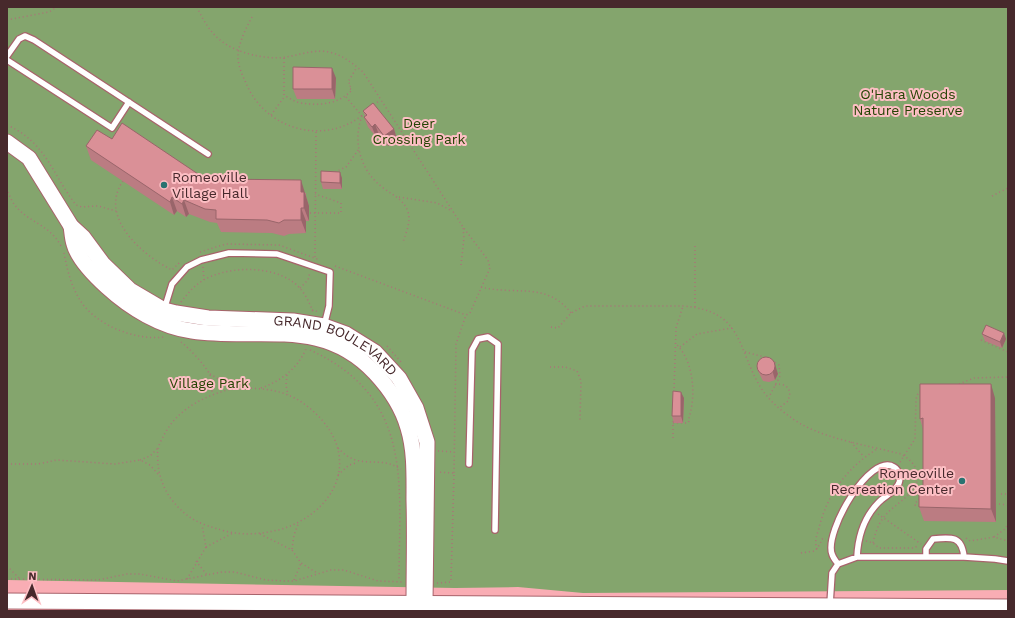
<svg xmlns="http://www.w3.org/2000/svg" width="1015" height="618" viewBox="0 0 1015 618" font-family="'Work Sans',sans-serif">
<rect width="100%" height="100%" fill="#f9adb4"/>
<path fill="#84a56d" d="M 7,7 L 1008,7 L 1008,590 L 583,593 L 518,587 L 455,588 L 7,580 Z"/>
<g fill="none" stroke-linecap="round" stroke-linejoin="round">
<g stroke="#a8636b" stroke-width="8">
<path id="lane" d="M 7,56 L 19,39 L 25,36 L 34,40 L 208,154
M 7,60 L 112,128 L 129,102
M 164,310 L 172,284 L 187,267 L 201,260 L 229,253 L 277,254 L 330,272 L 329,306 L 324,326
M 469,464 L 472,350 L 478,339 L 488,337 L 498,344 L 495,530
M 926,557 L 926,549 L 933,539 C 952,537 962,536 964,557
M 838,564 C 836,561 833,558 832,554 C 824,532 870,452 894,467 C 899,470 901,477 899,483 C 896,491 885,496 879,502 C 864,517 858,536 857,557
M 830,604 L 832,573 L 838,564 L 857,557 L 964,557 L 995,559 L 1008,561"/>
</g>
<g stroke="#a8636b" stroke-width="17">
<g id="secondary">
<path id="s1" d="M 7,142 L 29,158 L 71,226 L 83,237 L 103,264 L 130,290 L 164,310 L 176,313 L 208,318 L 293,321 L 324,326 L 346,334 L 375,352 L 399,378 L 416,408 L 427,442 L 425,603"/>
<path d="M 71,226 C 72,232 72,238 74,244 C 78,259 96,277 107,287 C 130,308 161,327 192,331 C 260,341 322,316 375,373 C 390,389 402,407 408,428 C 415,451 414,476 414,500 C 415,534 414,569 414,603"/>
<path d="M 7,601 L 1008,607"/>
</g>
</g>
<path stroke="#ab7378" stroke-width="1.5" stroke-dasharray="1 3" stroke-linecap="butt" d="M 197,7 C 210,35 222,47 253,55 C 263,57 275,59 286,57 C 300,55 314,49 329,52 C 343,55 352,63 363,72 L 463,227 L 488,260 L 490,268 L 470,313 L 466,315 L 456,344 L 454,473
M 252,17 C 246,28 238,44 238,57 C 238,65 242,75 246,83 C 265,130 326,147 365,113
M 7,20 L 49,12 L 57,7
M 284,58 L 284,95 C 289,98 295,102 301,103 C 320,106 339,104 352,90 L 349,88 L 351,85 L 348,82 L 357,67
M 346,97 L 362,116
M 374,105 L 380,100
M 271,115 L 285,96
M 362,116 C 352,142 361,171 382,187 C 392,195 404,199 408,212 C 411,222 406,233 403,242
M 7,125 C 46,142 52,174 76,205 L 82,207 L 98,206 L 116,211
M 335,172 L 346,167 L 359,149
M 123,181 C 98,217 142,255 172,270 L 180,262
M 7,188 C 16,223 46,218 61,246
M 992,196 L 1008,188
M 399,197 L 437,203 L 452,211
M 310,213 L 341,213 L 341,203 L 315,194
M 200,252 L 226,244 L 279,245 L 320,260
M 64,253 C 67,269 71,286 80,300 C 95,325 136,341 164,337
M 315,257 L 316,131
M 461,265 L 464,238 L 463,227
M 335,266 L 466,315
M 203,267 L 204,280
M 481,287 C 516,296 546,281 571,313
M 300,288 L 308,280 L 310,272
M 181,302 C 187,294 193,287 202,281 C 226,266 270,265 293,282 C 303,289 309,301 313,312
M 695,307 L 695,246
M 312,310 L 319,312
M 551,327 L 558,328 L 571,313 L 585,306 L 683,306 C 744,311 736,347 761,388 C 768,399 779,409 789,416 C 816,438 867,445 901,454 C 908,458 913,462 916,469 C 924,492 895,502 884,517 C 878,524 875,534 873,543
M 981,340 L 1008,352
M 181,342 C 189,348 206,366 210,375 C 213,381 212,387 212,394
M 387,346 L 403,364
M 680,347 L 697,334 L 732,328
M 310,350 C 415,398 399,485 399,581
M 745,352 L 768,358 L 779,365 L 780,376 L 769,397
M 550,367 L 565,367 L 577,371 L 581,381 L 580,420
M 210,374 L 234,388
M 287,375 L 286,385 L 288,395
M 959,384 L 974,378 L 1008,377
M 775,385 C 782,383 788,385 790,393 L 788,401 L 779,408
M 235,388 C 252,388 271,388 288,395 C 301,400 313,410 322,420 C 360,464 332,513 282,529 C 263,534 244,536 225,531 C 200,524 188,520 172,500 C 164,490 159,476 158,464 C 158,459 157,454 158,449 C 159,444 162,439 164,435 C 178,408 206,395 235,388 Z
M 261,388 C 281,381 297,369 306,349
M 674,392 L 676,328 L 683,306
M 673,423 L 688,423 C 690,420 688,417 690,414 C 696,392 693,359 675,343
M 673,438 L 673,418
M 851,442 L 864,457
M 338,448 C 360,472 377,454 401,469
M 438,451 L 454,452
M 140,460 L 150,456 L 158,448
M 900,462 L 915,439 L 916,400 L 917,395 L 921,391
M 7,464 L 38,464 L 57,460 L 115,464 L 140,460 L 150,465 L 159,475
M 338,475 L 349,465 L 356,463
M 915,488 L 919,494 L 919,500 L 915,503 L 915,505 L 919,506 L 921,504
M 1001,494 L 1008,494
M 999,504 L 1008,505
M 878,514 L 921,544
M 1008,519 L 1008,529
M 260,534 L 292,550 L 301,563 L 317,573
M 994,537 L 1005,529 L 1008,524
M 966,538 L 970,541 L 994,537 L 1008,541
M 866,541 L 873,543 L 879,548 L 914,548 L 919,545
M 206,547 L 233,533
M 292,549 L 294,535 L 299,522
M 817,549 C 814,541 817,535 819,528 C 827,494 848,467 877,449
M 801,553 L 815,551 L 820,544 L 822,539 L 826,539
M 196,561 L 207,575
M 7,566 L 20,579
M 7,579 L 98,580 L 127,574 L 140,574 L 177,581 L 222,572 L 235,572 L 266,580 L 284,581 L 294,581 L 331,570 L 344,570 L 378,581 L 403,582
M 187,579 L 206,547 L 202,525
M 294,580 L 301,563
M 437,583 L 451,582 L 454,473 L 438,472"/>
<use href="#lane" stroke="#fff" stroke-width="5.5"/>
<use href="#secondary" stroke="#fff" stroke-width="15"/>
</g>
<path fill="#bb7c82" d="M 336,78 L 335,99 L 297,99 L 293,89 Z
M 363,111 L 394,129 L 397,139 L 388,146 L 379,135 L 376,137 L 368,127 L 364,117 L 365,116 Z
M 112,139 L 201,176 L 216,179 L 306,193 L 306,196 L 309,206 L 309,221 L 306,221 L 306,233 L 289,234 L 284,236 L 272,233 L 221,232 L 217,223 L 210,222 L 189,214 L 186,217 L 177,211 L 174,215 L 91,160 L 86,146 Z
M 342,178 L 342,189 L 323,189 L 321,182 Z
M 982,334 L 1006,339 L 1002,348 L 985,341 Z
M 776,368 L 778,374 L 775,380 L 769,382 L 763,381 L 757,369 Z
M 684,398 L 683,423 L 674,423 L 672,416 Z
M 995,398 L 996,522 L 924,521 L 919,507 L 923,492 L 923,429 L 920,419 Z"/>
<path fill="#99656a" d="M 332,68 L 336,78 L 335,99 L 332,89 Z
M 375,124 L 379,135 L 376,137 L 372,127 Z
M 394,129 L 397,139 L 388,146 L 384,136 Z
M 340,172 L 342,178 L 342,189 L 340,183 Z
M 301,180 L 309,206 L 309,221 L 304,208 L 301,192 Z
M 172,197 L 177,211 L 174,215 L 170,202 Z
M 184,200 L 189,214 L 186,217 L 182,204 Z
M 301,208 L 306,221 L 306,233 L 301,220 Z
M 1004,333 L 1006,339 L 1002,348 L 1000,342 Z
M 774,361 L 778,374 L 775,380 L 773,373 Z
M 991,384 L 995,398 L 996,522 L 991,509 Z
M 681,392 L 684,398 L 683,423 L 681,416 Z"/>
<path fill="#da9097" stroke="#99656a" d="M 293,67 L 332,68 L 332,89 L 293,89 Z
M 373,103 L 394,129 L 384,136 L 375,124 L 372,127 L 364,117 L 367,115 L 363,111 Z
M 122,123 L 201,176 L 205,175 L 216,179 L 301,180 L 301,192 L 304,192 L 304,208 L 301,208 L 301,220 L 284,220 L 279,223 L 267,220 L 216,219 L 216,210 L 205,209 L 184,200 L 182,204 L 172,197 L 170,202 L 86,146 L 97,130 L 112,139 Z
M 321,171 L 340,172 L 340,183 L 321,182 Z
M 986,325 L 1004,333 L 1000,342 L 982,334 Z
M757 366a9 9 0 1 1 18 0a9 9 0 1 1-18 0Z
M 920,384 L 991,384 L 991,509 L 919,507 L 919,492 L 923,492 L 923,418 L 920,419 Z
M 673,391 L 681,392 L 681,416 L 672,416 Z"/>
<g fill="#297371" stroke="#fdbfc4" stroke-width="1.5">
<circle cx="164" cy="185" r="4"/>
<circle cx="962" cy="481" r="4"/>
</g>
<g text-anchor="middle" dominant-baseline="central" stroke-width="4" stroke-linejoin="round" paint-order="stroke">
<g font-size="14" fill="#254404" stroke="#fdbfc4">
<text x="908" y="94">O'Hara Woods<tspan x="908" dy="16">Nature Preserve</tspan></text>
<text x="419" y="123">Deer<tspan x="419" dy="16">Crossing Park</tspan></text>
<text x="209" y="383">Village Park</text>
</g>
<g font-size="14" fill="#47292c" stroke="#fdbfc4" text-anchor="start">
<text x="172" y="177">Romeoville<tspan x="172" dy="16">Village Hall</tspan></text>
<text x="954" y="473" text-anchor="end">Romeoville<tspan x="954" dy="16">Recreation Center</tspan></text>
</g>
<g font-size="14" fill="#47292c" stroke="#fdbfc4">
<text stroke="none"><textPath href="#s1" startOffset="413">GRAND BOULEVARD</textPath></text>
</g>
</g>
<rect width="1015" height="618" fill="none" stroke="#47292c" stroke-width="16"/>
<g transform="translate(32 586) rotate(2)" stroke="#fdbfc4" stroke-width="3" paint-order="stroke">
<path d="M0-3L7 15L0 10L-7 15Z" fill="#47292c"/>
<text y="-6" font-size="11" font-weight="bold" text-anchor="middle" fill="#47292c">N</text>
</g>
</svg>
